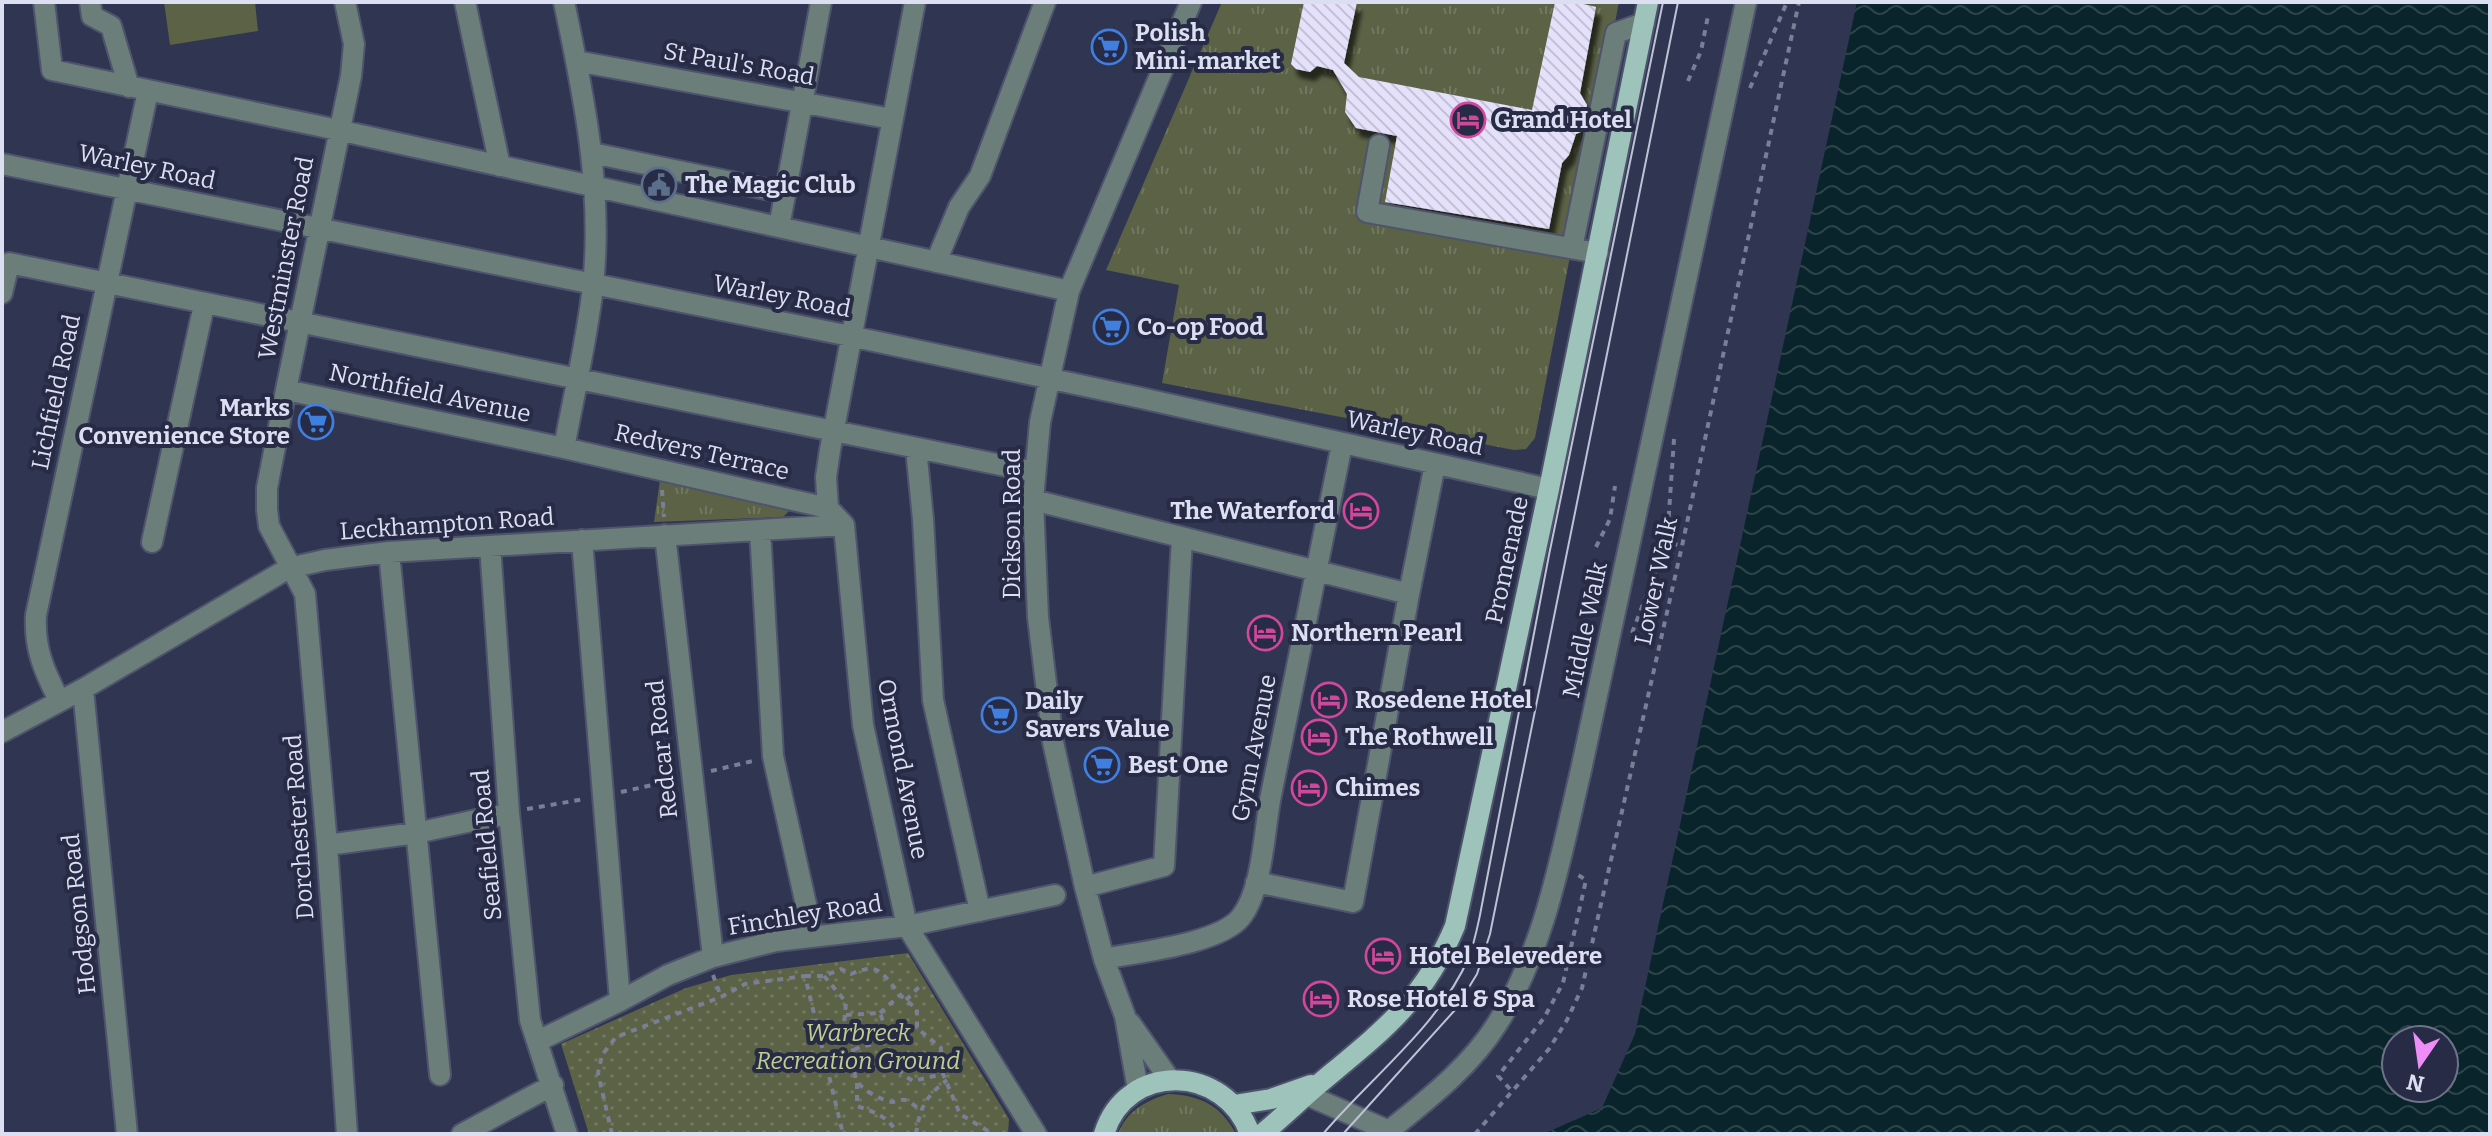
<svg xmlns="http://www.w3.org/2000/svg" width="2492" height="1136" viewBox="0 0 2492 1136" font-family="Bitter,serif">
<defs>
<pattern id="grass-tufts" width="24" height="20" patternUnits="userSpaceOnUse" patternTransform="scale(2)"><rect width="24" height="20" fill="#5b6245"/><path d="M3 7l-1-3M5 7V3M7 7l1-3M15 17l-1-3M17 17v-4M19 17l1-3" fill="none" stroke="#727860"/></pattern>
<pattern id="park-dots" width="8" height="8" patternUnits="userSpaceOnUse" patternTransform="scale(2)"><rect width="8" height="8" fill="#5b6245"/><path d="M2 2h.1M6 6h.1" fill="none" stroke="#727860" stroke-width="1.8" stroke-linecap="round"/></pattern>
<pattern id="water-waves" width="16" height="10" patternUnits="userSpaceOnUse" patternTransform="scale(2)"><rect width="16" height="10" fill="#09252b"/><path d="M0 5q4-4 8 0t8 0" fill="none" stroke="#2c444a"/></pattern>
<pattern id="building-back-hatch" width="6" height="6" patternUnits="userSpaceOnUse" patternTransform="scale(2)"><rect width="6" height="6" fill="#e5e1fb"/><path d="M-1 5l2 2M0 0l6 6M5-1l2 2" fill="none" stroke="#c4c1d7"/></pattern>
<filter id="shadow"><feDropShadow dx="5" dy="9" stdDeviation="2" flood-color="#0009"/></filter>
</defs>
<rect width="100%" height="100%" fill="#303551"/>
<path fill="url(#grass-tufts)" d="M 1222,2 L 1619,2 L 1535,438 L 1526,449 L 1514,450 L 1162,383 L 1179,285 L 1106,270 Z
M 660,480 L 790,510 L 783,517 L 654,522 Z
M 1168,1094 C 1199,1095 1221,1105 1236,1134 L 1118,1134 C 1127,1111 1145,1101 1168,1094 Z"/>
<path fill="url(#park-dots)" d="M 908,953 L 1009,1119 L 1008,1134 L 589,1134 L 561,1044 L 686,988 L 731,975 Z"/>
<path fill="#5b6245" d="M 164,2 L 255,2 L 258,31 L 170,45 Z"/>
<path fill="url(#water-waves)" fill-rule="evenodd" d="M 1857,2 L 2490,2 L 2490,1134 L 1543,1134 L 1602,1108 L 1635,1034 ZM 2396,1040 L 2444,1040 L 2444,1088 L 2396,1088 Z"/>
<path fill="url(#building-back-hatch)" filter="url(#shadow)" d="M 1304,2 L 1357,2 L 1344,63 L 1359,77 L 1532,110 L 1555,2 L 1575,2 L 1596,7 L 1580,93 L 1587,105 L 1583,131 L 1576,134 L 1569,155 L 1562,163 L 1549,229 L 1385,202 L 1397,136 L 1356,128 L 1345,112 L 1347,94 L 1333,70 L 1317,66 L 1310,72 L 1296,69 L 1291,64 Z"/>
<g fill="none" stroke-linecap="round" stroke-linejoin="round">
<g stroke="#4f546e" stroke-width="24">
<path id="minor" d="M 44,2 L 52,70 L 338,130 L 1069,291
M 90,2 L 92,16 L 111,26 L 129,87
M 345,2 L 354,44 L 351,76 L 286,390 L 267,488 L 267,510 L 269,526 L 305,594 L 327,845 L 347,1134
M 465,2 L 500,166
M 915,2 L 830,450 L 826,477 L 828,508 L 844,525 L 863,725 L 907,926 L 1036,1134
M 576,61 L 892,119
M 1379,145 L 1367,212 L 1598,253
M 592,153 L 785,193
M 2,164 L 850,336 L 1141,398 L 1549,489
M 779,227 L 821,2
M 1572,248 L 1616,33 L 1644,23
M 936,262 L 959,207 L 980,176 L 1045,2
M 2,293 L 9,263 L 1035,472
M 286,390 L 564,448 L 828,508
M 564,448 C 574,394 587,340 593,286 C 603,189 584,96 564,2
M 916,448 L 923,519 L 933,700 L 980,911
M 1033,500 L 1409,594
M 760,530 L 773,756 L 813,936
M 665,535 L 713,957
M 582,540 L 620,1001
M 152,542 L 204,305
M 490,546 L 509,813 L 530,1020 L 567,1134
M 389,552 L 440,1075
M 83,689 L 127,1134
M 59,700 C 44,671 34,648 36,615 L 148,91
M 2,732 L 83,689 L 289,568 L 325,560 L 389,552 L 844,525
M 327,845 L 416,833 L 509,813
M 1256,882 L 1353,902 L 1409,594 L 1435,464
M 1085,887 L 1164,866 L 1182,538
M 1104,959 C 1138,952 1220,944 1241,917 C 1263,889 1264,830 1271,795 C 1294,678 1318,561 1342,444
M 1130,1023 L 1170,1080
M 538,1041 L 620,1001 L 668,975 L 713,957 L 776,941 L 907,926 L 1055,895
M 1138,1090 L 1125,1016 L 1104,959 L 1085,887 L 1053,742 L 1038,617 L 1033,500 L 1040,422 L 1069,291 L 1191,2
M 1307,1095 L 1389,1131 C 1428,1099 1470,1067 1497,1024 C 1545,949 1561,855 1581,770 L 1746,2
M 462,1134 L 553,1085"/>
</g>
<g stroke="#4f546e" stroke-width="24">
<path id="major" d="M 1234,1105 L 1271,1099 L 1311,1085
M 1104,1134 C 1126,1061 1226,1064 1250,1134
M 1262,1134 C 1284,1116 1304,1096 1326,1078 C 1384,1030 1425,998 1455,926 L 1549,489 L 1648,2"/>
</g>
<path stroke="#7a7f96" stroke-width="4" stroke-dasharray="6 6" stroke-linecap="butt" d="M 1688,81 L 1701,51 L 1708,16
M 1750,88 L 1787,2
M 1674,439 L 1667,542 L 1682,546
M 662,490 L 664,517
M 1596,547 L 1610,519 L 1615,486
M 1632,633 L 1667,542
M 711,771 L 757,760
M 621,792 L 675,780
M 527,809 L 585,799
M 713,975 L 721,997
M 805,976 L 824,976 L 841,969 L 851,974 C 879,962 881,972 898,992 C 903,999 911,1004 917,1009 L 917,1028 L 941,1048 L 943,1074
M 824,976 L 846,1002 L 845,1015 L 880,1013 L 884,1024 L 882,1041 C 899,1057 888,1067 913,1081 L 943,1074 L 960,1114 L 993,1134
M 906,1000 L 922,984
M 880,1013 L 900,995
M 845,1015 L 843,1031 C 861,1049 848,1069 859,1084 C 865,1091 883,1101 892,1102 C 897,1102 901,1099 905,1100 C 910,1101 917,1108 921,1110
M 854,1050 C 864,1044 873,1046 882,1041
M 857,1083 L 857,1106 C 874,1112 890,1117 897,1134
M 1510,1089 L 1498,1076 L 1544,1018 L 1563,983 L 1586,880 L 1575,873
M 612,1134 L 598,1073 L 602,1055 L 616,1037 L 721,997 L 745,984 L 805,976 L 843,1134
M 916,1134 C 920,1107 926,1096 947,1080
M 1475,1134 L 1549,1049 L 1567,1020 L 1582,988 L 1682,546 L 1799,2"/>
<use href="#minor" stroke="#6c7e7a" stroke-width="20"/>
<use href="#major" stroke="#9ec3bb" stroke-width="20"/>
<path stroke="#bdc2d5" stroke-width="2" d="M 1323,1134 C 1370,1078 1440,1025 1469,957 C 1474,944 1477,929 1480,915 L 1549,555 L 1663,2
M 1343,1134 L 1455,1010 L 1477,974 L 1490,934 L 1678,2"/>
</g>
<defs>
<g id="supermarket-ring" transform="scale(1.8)"><circle r="9.5" fill="#272b46" stroke="#3f7fe0" stroke-width="1.5"/><path d="M-6-5.5h2.5l.6 2H6L4.5 2H-2.5L-4.4-4H-6ZM-1.5 3.2a1.3 1.3 0 1 0 .1 0ZM3 3.2a1.3 1.3 0 1 0 .1 0Z" fill="#3f7fe0"/></g>
<g id="hotel-ring" transform="scale(1.8)"><circle r="9.5" fill="#272b46" stroke="#d1479c" stroke-width="1.5"/><path d="M-6-4.5h1.5V1H6V5H4.5V3h-9V5H-6ZM-4 0a1.8 1.8 0 1 1 3.6 0ZM.5 0V-2.5h3Q6-2.5 6 0Z" fill="#d1479c"/></g>
<g id="civic-ring" transform="scale(1.8)"><circle r="9.5" fill="#272b46" stroke="#5c6f8a" stroke-width="1.5"/><path d="M-.6-6.5H3V-4.5H.6V-3L4-1V1h2V6H-6V1h2V-1L-.6-3ZM-1.2 2.5V6h2.4V2.5Z" fill="#5c6f8a"/></g>
</defs>
<g fill-rule="evenodd">
<use href="#supermarket-ring" x="1109" y="47"/>
<use href="#hotel-ring" x="1468" y="120"/>
<use href="#civic-ring" x="659" y="185"/>
<use href="#supermarket-ring" x="1111" y="327"/>
<use href="#supermarket-ring" x="316" y="422"/>
<use href="#hotel-ring" x="1361" y="511"/>
<use href="#hotel-ring" x="1265" y="633"/>
<use href="#hotel-ring" x="1329" y="700"/>
<use href="#supermarket-ring" x="999" y="715"/>
<use href="#hotel-ring" x="1319" y="737"/>
<use href="#supermarket-ring" x="1102" y="765"/>
<use href="#hotel-ring" x="1309" y="788"/>
<use href="#hotel-ring" x="1383" y="956"/>
<use href="#hotel-ring" x="1321" y="999"/>
</g>
<g text-anchor="middle" dominant-baseline="central" stroke-width="8" stroke-linejoin="round" paint-order="stroke">
<g font-size="24" font-weight="bold" fill="#dbdff1" stroke="#272b46" text-anchor="start">
<text x="1135" y="33">Polish<tspan x="1135" dy="28">Mini-market</tspan></text>
<text x="1494" y="120">Grand Hotel</text>
<text x="685" y="185">The Magic Club</text>
<text x="1137" y="327">Co-op Food</text>
<text x="290" y="408" text-anchor="end">Marks<tspan x="290" dy="28">Convenience Store</tspan></text>
<text x="1335" y="511" text-anchor="end">The Waterford</text>
<text x="1291" y="633">Northern Pearl</text>
<text x="1355" y="700">Rosedene Hotel</text>
<text x="1025" y="701">Daily<tspan x="1025" dy="28">Savers Value</tspan></text>
<text x="1345" y="737">The Rothwell</text>
<text x="1128" y="765">Best One</text>
<text x="1335" y="788">Chimes</text>
<text x="1409" y="956">Hotel Belevedere</text>
<text x="1347" y="999">Rose Hotel &amp; Spa</text>
</g>
<g font-size="24" fill="#dbdff1" stroke="#272b46">
<text transform="translate(739 64) rotate(10)">St Paul's Road</text>
<text transform="translate(147 167) rotate(12)">Warley Road</text>
<text transform="translate(286 258) rotate(-79)">Westminster Road</text>
<text transform="translate(782 296) rotate(11)">Warley Road</text>
<text transform="translate(56 392) rotate(-78)">Lichfield Road</text>
<text transform="translate(430 393) rotate(12)">Northfield Avenue</text>
<text transform="translate(1415 433) rotate(12)">Warley Road</text>
<text transform="translate(702 452) rotate(13)">Redvers Terrace</text>
<text transform="translate(447 524) rotate(-4)">Leckhampton Road</text>
<text transform="translate(1012 524) rotate(-90)">Dickson Road</text>
<text transform="translate(1507 560) rotate(-78)">Promenade</text>
<text transform="translate(1656 581) rotate(-78)">Lower Walk</text>
<text transform="translate(1585 630) rotate(-78)">Middle Walk</text>
<text transform="translate(1254 748) rotate(-79)">Gynn Avenue</text>
<text transform="translate(662 749) rotate(-96)">Redcar Road</text>
<text transform="translate(903 769) rotate(79)">Ormond Avenue</text>
<text transform="translate(299 827) rotate(-94)">Dorchester Road</text>
<text transform="translate(487 845) rotate(-95)">Seafield Road</text>
<text transform="translate(79 914) rotate(-96)">Hodgson Road</text>
<text transform="translate(805 915) rotate(-9)">Finchley Road</text>
</g>
<g font-size="24" font-style="italic" fill="#bfcf8d" stroke="#272b46">
<text x="858" y="1033">Warbreck<tspan x="858" dy="28">Recreation Ground</tspan></text>
</g>
</g>
<rect width="2492" height="1136" fill="none" stroke="#dbdff1" stroke-width="8"/>
<g transform="translate(2420 1064) rotate(193)"><circle r="38" fill="#272b46" stroke="#6f738a" stroke-width="2"/>
<path d="M0-6L14 30L0 20L-14 30Z" fill="#ee8cf8"/>
<text y="-12" font-size="22" font-weight="bold" text-anchor="middle" fill="#dbdff1">N</text>
</g>
</svg>
